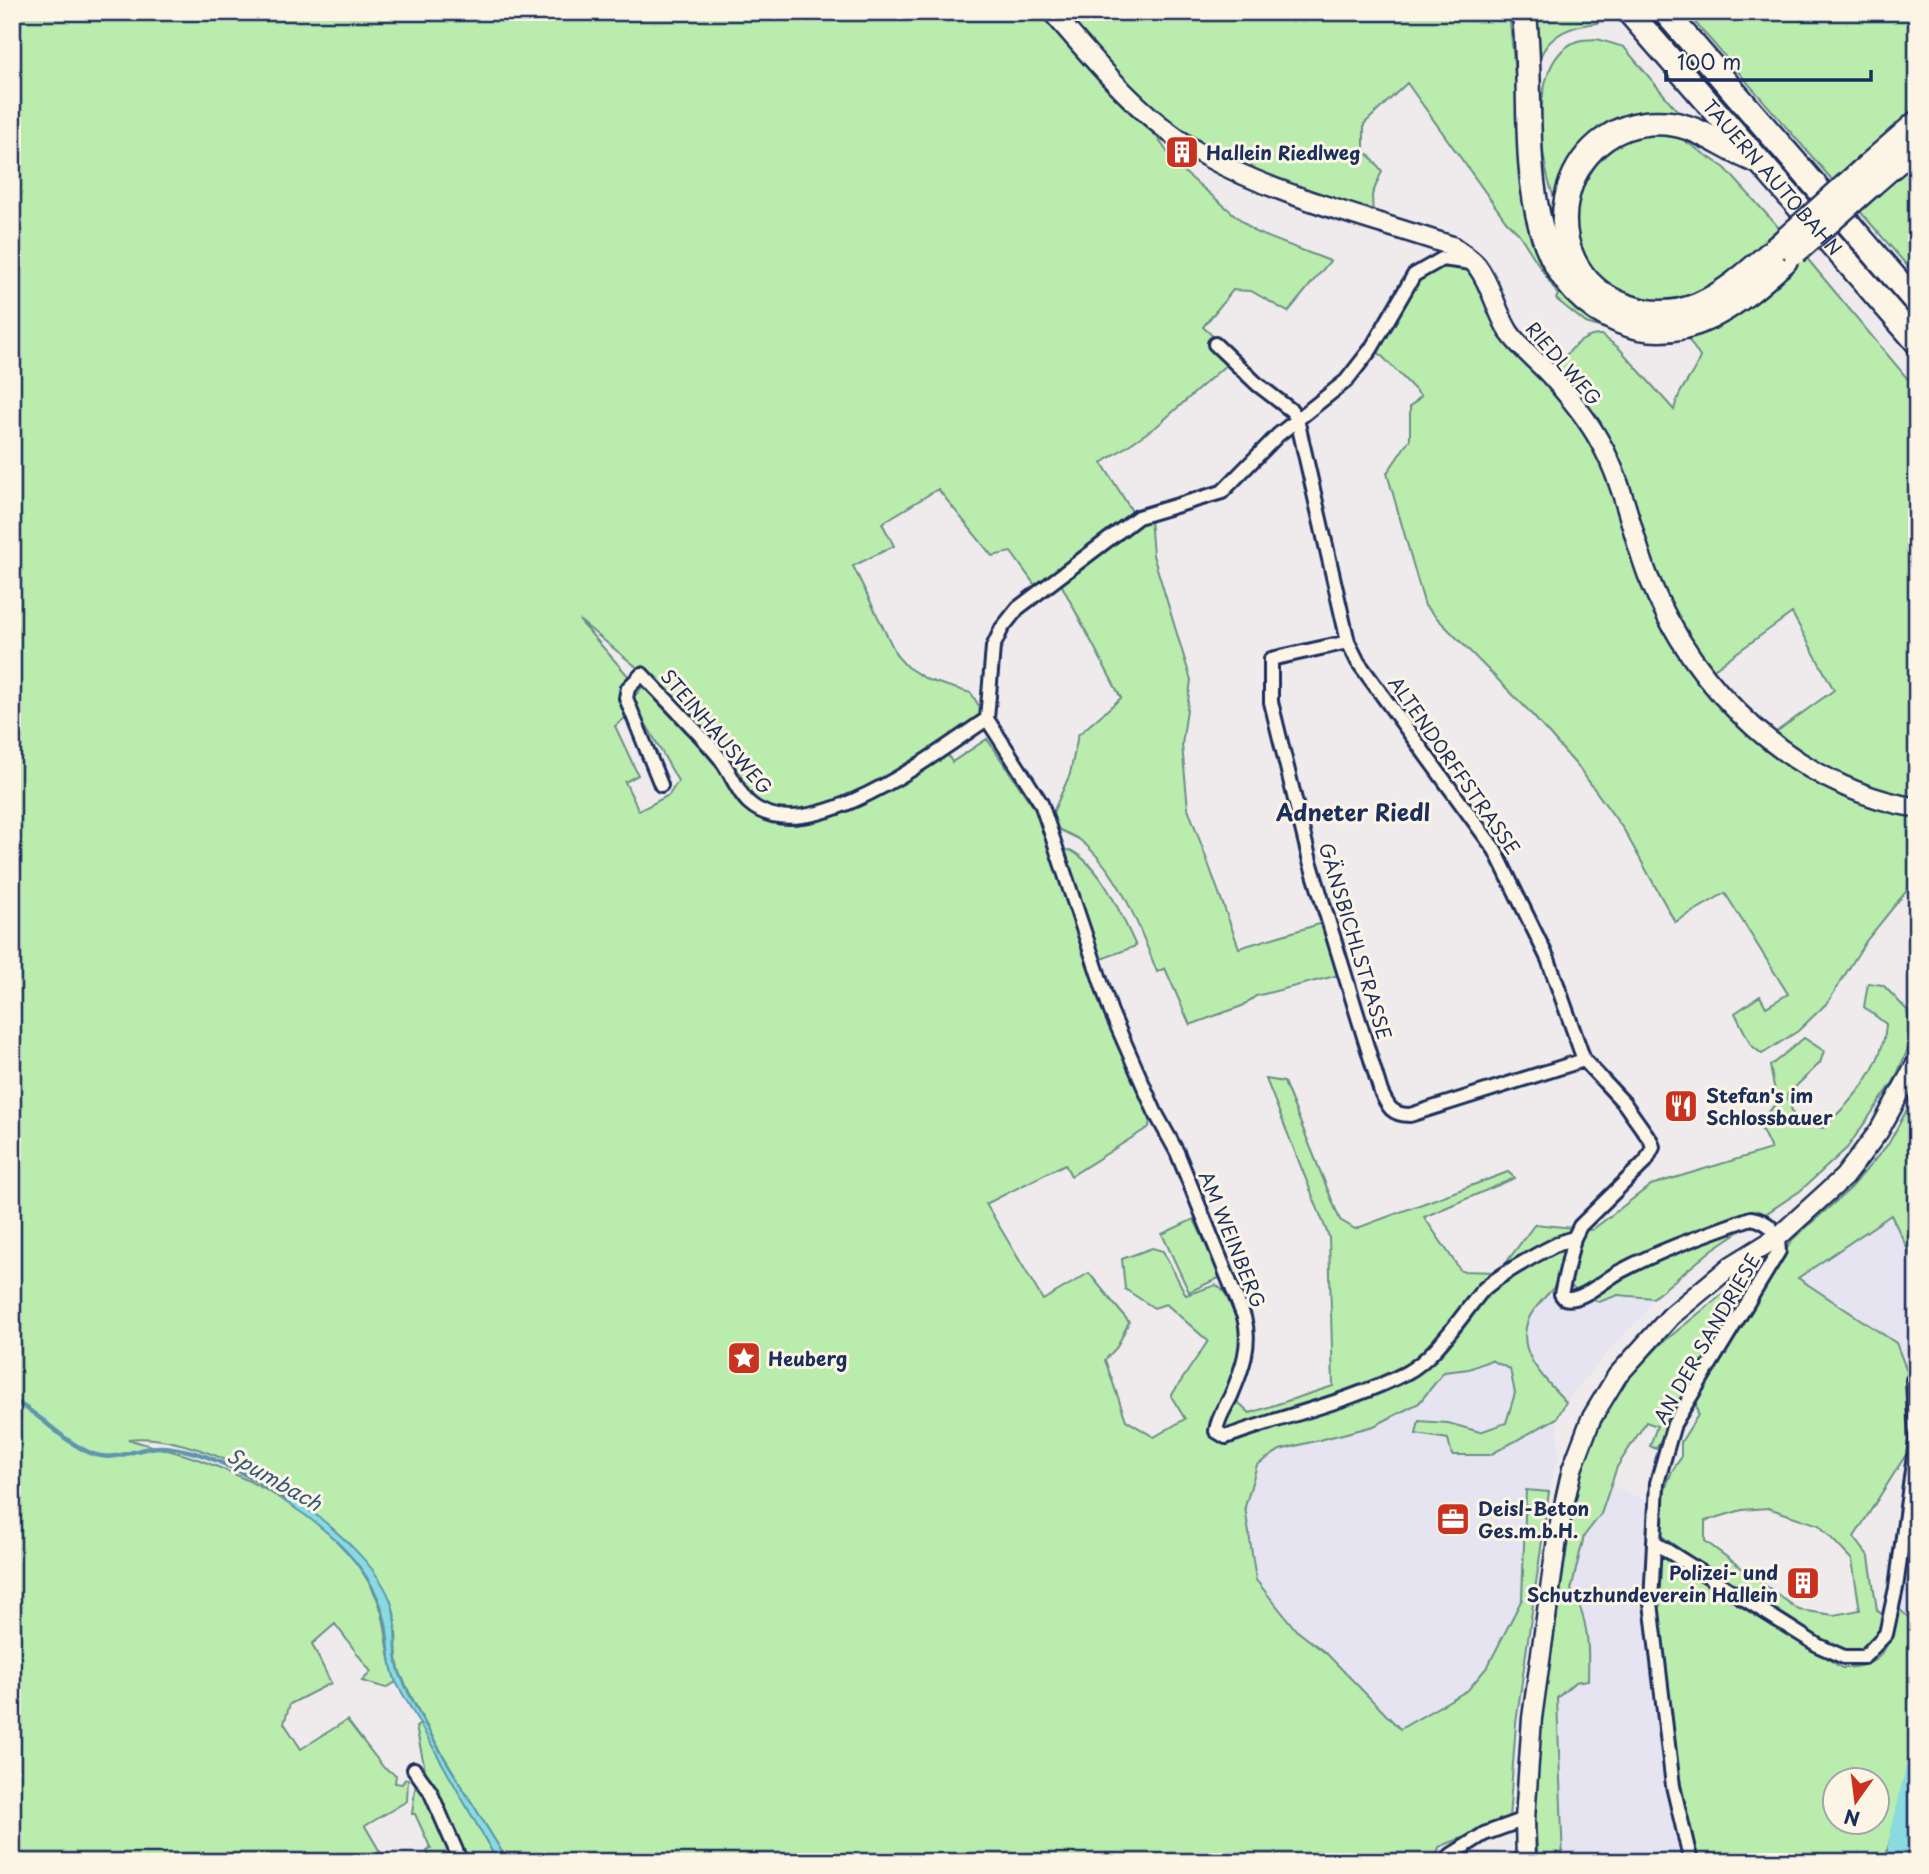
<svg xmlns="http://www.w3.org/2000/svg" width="1929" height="1874" viewBox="0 0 1929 1874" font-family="'Playpen Sans',sans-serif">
<rect width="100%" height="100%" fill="#efebec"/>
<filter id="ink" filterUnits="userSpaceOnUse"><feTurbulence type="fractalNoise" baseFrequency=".0143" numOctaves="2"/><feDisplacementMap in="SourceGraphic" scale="14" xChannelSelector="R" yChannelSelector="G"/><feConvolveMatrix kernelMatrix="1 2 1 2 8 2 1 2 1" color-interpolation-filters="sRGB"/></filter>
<g filter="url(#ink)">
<path fill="#e6e4f0" d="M 1892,1215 L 1917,1268 L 1917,1382 L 1908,1374 L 1896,1343 L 1797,1278 Z
M 1561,1280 L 1618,1295 L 1653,1298 L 1646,1312 L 1611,1348 L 1566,1402 L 1535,1368 L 1524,1342 L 1529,1318 Z
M 1491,1360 L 1510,1368 L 1515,1393 L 1506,1423 L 1480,1432 L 1448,1423 L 1448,1439 L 1490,1455 L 1557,1418 L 1559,1454 L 1549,1492 L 1526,1491 L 1522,1599 L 1488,1666 L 1468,1690 L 1399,1729 L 1327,1654 L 1296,1630 L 1256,1579 L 1245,1507 L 1257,1466 L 1279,1450 L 1375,1426 L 1419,1403 L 1444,1371 L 1469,1369 Z
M 1611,1486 L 1650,1502 L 1646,1599 L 1686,1862 L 1563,1862 L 1557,1698 L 1575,1682 L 1583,1610 L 1571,1590 L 1584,1536 L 1601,1514 Z
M 1917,1499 L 1917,1625 L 1899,1609 Z"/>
<path fill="#baedad" stroke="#6a8e86" stroke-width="2" fill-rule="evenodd" d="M 12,12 L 1047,12 L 1136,107 L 1177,166 L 1255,232 L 1330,261 L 1288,312 L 1251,291 L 1233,290 L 1203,327 L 1217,340 L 1210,349 L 1227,364 L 1157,426 L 1102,463 L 1133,513 L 1037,588 L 1011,552 L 992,556 L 938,489 L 882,523 L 894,546 L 853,566 L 897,656 L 907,667 L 928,680 L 971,693 L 984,714 C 941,744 827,827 774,811 C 763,808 755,800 748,793 C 738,782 731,769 731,755 L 724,756 L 721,731 L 712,725 C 717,762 717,763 739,793 C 750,809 761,820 781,823 C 824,830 908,773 946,752 L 952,762 L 987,739 L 1034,808 L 1037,805 C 1070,909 1107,1010 1151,1110 L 1149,1127 L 1071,1176 L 1065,1164 L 986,1204 L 1043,1300 L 1089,1273 L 1129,1322 L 1117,1347 L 1105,1360 L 1126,1420 L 1154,1437 L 1185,1419 L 1171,1396 L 1208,1341 L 1166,1304 L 1154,1308 L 1125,1289 L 1122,1259 L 1152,1248 L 1163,1251 L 1186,1295 L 1216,1285 C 1225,1290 1228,1298 1232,1307 C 1251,1343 1240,1356 1228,1393 L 1250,1413 L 1333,1386 L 1329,1237 L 1266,1079 L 1284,1082 L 1340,1220 L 1355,1229 L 1508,1172 L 1515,1178 L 1424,1217 L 1461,1271 L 1499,1272 L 1535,1224 L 1592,1230 L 1651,1185 L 1771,1149 L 1759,1124 L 1777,1102 L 1770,1066 L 1804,1038 L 1824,1051 L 1820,1063 L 1787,1095 L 1796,1123 L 1823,1128 C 1854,1099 1883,1068 1886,1024 L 1864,1007 L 1868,983 L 1883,985 L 1907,1010 L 1912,1040 L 1894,1081 L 1847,1148 L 1800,1191 L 1713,1249 L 1653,1298 L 1618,1295 L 1599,1302 L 1560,1280 C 1551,1292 1535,1305 1529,1318 C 1514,1352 1545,1379 1566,1402 L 1557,1418 L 1490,1455 L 1452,1455 L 1448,1439 L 1416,1434 L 1419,1421 L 1448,1423 L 1480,1432 L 1506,1423 L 1515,1393 L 1510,1369 L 1491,1360 L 1469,1369 L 1444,1372 L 1419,1403 L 1374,1426 L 1280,1450 L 1257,1465 L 1245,1507 L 1256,1580 L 1296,1630 L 1327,1654 L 1400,1729 L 1468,1690 L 1488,1666 L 1522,1599 L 1526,1490 L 1549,1492 L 1516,1723 L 1509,1819 L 1439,1847 L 1435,1862 L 508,1862 C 472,1801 431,1741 402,1677 C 392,1656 400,1630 393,1609 C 367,1530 209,1428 128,1439 C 151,1447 177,1451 200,1460 C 267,1485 343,1527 375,1594 C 389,1623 385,1654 396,1682 L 386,1688 L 362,1681 L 371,1672 L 335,1624 L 312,1644 L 331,1683 L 290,1704 L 284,1723 L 301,1749 L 347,1720 L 384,1768 L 396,1775 L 395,1783 L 402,1784 L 405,1779 L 408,1779 L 407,1801 L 365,1826 L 386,1862 L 12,1862 ZM 579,620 L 650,678 L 632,699 L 678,781 L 669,795 L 639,811 L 625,782 L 638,775 L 615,726 L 625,718 L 630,678 Z
M 1058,12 L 1509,12 L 1518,105 L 1574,303 L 1589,317 L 1615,332 L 1586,323 L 1556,299 L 1558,295 L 1519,234 L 1506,221 L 1407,83 L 1364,124 L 1364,149 L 1382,171 L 1372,195 L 1373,217 L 1249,172 L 1166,123 Z
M 1535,12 L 1592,12 L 1598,23 C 1571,26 1550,33 1539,59 Z
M 1686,12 L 1917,12 L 1917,113 L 1835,183 Z
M 1597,39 L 1624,47 L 1686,121 L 1612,128 L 1558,207 C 1539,169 1526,63 1575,42 C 1581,39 1591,40 1597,39 Z
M 1643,132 L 1673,133 L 1725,168 L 1780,229 L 1740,268 L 1695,297 L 1669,304 L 1640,303 L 1610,290 L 1589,270 L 1574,239 L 1579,182 L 1604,151 Z
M 1917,156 L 1917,277 L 1858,209 Z
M 1805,256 L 1917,390 L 1917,803 L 1871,793 L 1772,735 L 1834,690 L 1792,613 L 1711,671 L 1662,597 L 1636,525 L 1557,375 C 1561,356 1581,334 1601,335 L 1619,348 L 1674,410 C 1678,389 1693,377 1700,357 L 1685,334 L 1747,306 Z
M 1451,264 L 1466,266 L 1478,275 L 1549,383 L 1598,445 L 1687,656 L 1833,786 L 1835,791 L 1854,800 L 1862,798 L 1917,812 L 1917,878 L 1866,941 L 1828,1002 L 1798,1031 L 1762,1054 L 1751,1045 L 1735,1013 L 1760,996 L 1766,1007 L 1788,994 L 1725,893 L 1675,922 L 1624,830 L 1579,768 L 1527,709 L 1425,606 L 1387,473 L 1410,439 L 1410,407 L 1421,396 L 1377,351 C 1394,317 1409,270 1451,264 Z
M 1150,518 L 1153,555 L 1191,680 L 1182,745 L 1188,808 L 1239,948 L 1323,923 L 1339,975 L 1256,996 L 1242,1006 L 1190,1025 L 1165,968 L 1157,972 C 1139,926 1120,872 1080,840 C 1072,835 1063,832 1055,827 L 1051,817 L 1070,774 L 1078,735 L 1121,698 L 1060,582 L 1133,525 Z
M 1070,850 C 1103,867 1121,915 1136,946 L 1096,961 L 1062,856 L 1064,851 Z
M 1917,1091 L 1917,1268 L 1891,1215 L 1798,1278 L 1896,1343 L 1908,1374 L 1912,1445 L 1854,1537 L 1869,1557 L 1877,1610 L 1884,1617 C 1879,1629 1873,1647 1859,1650 C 1828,1658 1692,1557 1660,1535 C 1662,1507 1662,1481 1681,1458 L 1681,1442 L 1698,1415 L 1695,1398 L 1792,1240 L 1851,1188 L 1889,1143 ZM 1768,1508 L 1819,1525 L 1852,1560 L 1860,1610 L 1834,1615 L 1799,1610 L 1705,1541 L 1705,1521 L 1742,1510 Z
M 1194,1219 L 1221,1277 L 1189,1292 L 1162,1234 Z
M 1742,1288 L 1656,1449 L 1650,1446 L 1657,1426 L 1646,1422 L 1617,1467 L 1601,1514 L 1584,1536 L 1571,1590 C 1589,1619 1589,1646 1588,1680 L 1575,1682 L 1557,1698 L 1563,1862 L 1538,1862 L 1534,1800 L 1543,1710 L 1573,1507 L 1589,1446 L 1621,1386 L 1662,1343 L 1729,1289 Z
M 1670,1556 L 1842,1668 C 1887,1667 1887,1646 1899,1609 L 1917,1625 L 1917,1719 L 1910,1746 L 1912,1762 L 1884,1862 L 1698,1862 C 1674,1761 1655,1661 1659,1557 ZM 1834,1780 L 1876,1780 L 1876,1822 L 1834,1822 Z
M 421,1724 L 498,1862 L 464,1862 L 426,1774 L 416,1727 Z
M 416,1782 L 420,1782 L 459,1862 L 432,1862 L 427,1851 L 431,1849 L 415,1814 L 412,1814 Z"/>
<path fill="#89dbe1" stroke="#5d96ad" stroke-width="2" d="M 285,1494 C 321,1515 382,1566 393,1608 C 398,1631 392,1656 401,1677 C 430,1741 472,1801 508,1862 L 498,1862 L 396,1682 C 388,1663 390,1644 386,1624 C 376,1569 324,1525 279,1498 Z"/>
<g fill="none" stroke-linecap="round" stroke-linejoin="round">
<path stroke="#5d96ad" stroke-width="4.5" d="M 12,1400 C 42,1414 62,1442 93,1454 C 117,1463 138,1446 162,1447 C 205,1449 250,1476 286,1499"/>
<path stroke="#89dbe1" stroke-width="24" d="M 1901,1862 L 1900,1847 L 1917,1771"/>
<g stroke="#1b2f5e" stroke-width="18">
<path id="street" d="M 1215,344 L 1257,384 L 1292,411 L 1297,419 L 1348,642 L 1358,662 L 1495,850 L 1548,959 L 1584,1060 L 1624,1103 L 1651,1141 L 1653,1147 L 1646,1161 L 1580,1226 L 1574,1238 L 1561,1294 L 1564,1298 C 1580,1304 1606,1278 1621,1271 C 1662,1249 1707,1234 1751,1218 C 1770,1221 1778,1233 1779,1251 L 1674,1424 L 1657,1483 L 1651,1603 L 1673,1786 L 1691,1862
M 1348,642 L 1271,659 L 1271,702 L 1310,861 L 1381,1092 C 1388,1107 1392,1115 1410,1115 L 1584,1060
M 987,719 L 1041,803 L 1111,1012 L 1155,1112 L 1177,1152 L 1244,1317 C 1252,1344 1242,1370 1231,1396 C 1225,1408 1218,1417 1216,1431 L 1226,1437 C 1285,1415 1350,1402 1406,1373 C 1435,1358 1461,1316 1482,1291 C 1494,1278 1557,1241 1574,1238
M 987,719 L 993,647 L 1002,628 L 1018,608 L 1138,517 L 1222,492 L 1278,435 L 1346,381 L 1371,349 L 1414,275 L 1442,259 L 1472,263
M 661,785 L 626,698 L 628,688 L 642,674 C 668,702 695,728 719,757 C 730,770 736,790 748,802 C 805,855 937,752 987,719
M 1655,1543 L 1819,1646 L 1844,1657 L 1864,1657 L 1886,1634 L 1896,1588 L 1916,1441 L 1913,1380
M 414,1769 L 430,1791 L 461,1862
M 1449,1862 L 1451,1855 L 1484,1834 L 1525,1819"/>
</g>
<g stroke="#1b2f5e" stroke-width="23">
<path id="secondary" d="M 1052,12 C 1097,64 1146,124 1207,157 C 1277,196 1375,220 1452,246 C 1460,252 1471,258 1477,266 C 1492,286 1496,311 1509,332 C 1520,348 1536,360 1549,374 C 1568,395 1587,418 1600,442 C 1624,484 1631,532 1648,576 C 1694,690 1794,787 1917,808
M 1526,1862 L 1525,1819 L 1532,1718 L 1558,1532 L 1572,1469 L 1591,1419 L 1617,1376 L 1671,1316 L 1731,1266 L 1778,1237 L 1844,1177 L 1879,1131 L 1917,1062"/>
</g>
<g stroke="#1b2f5e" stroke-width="28">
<g id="highway">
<path d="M 1524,12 C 1538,113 1502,275 1621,322 C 1687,348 1740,302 1785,261"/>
<path id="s1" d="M 1629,12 L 1917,342"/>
<path d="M 1665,12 L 1917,303"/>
<path d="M 1757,161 C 1726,150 1699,125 1665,123 C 1557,116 1524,269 1626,306 C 1650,315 1674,315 1698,305 C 1728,292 1751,270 1775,249"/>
<path d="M 1862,171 L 1917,123"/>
<path d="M 1872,184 L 1917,145"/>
</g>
</g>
<use href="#street" stroke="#fcf5e5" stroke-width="12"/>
<use href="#secondary" stroke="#fcf5e5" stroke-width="18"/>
<use href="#highway" stroke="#fcf5e5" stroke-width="23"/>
<g stroke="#1b2f5e" stroke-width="28" stroke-linecap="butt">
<path id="highway-bridge" d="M 1775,249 L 1862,171
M 1795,252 L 1872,184"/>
</g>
<use href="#highway-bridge" stroke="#fcf5e5" stroke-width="23"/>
</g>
</g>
<defs>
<g id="building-square" transform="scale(1.75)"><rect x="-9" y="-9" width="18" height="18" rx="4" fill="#c8321e" stroke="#fcf5e5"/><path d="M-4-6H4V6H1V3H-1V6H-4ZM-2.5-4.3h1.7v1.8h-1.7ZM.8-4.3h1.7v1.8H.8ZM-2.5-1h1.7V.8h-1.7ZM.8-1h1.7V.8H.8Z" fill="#fff"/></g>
<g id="restaurant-square" transform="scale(1.75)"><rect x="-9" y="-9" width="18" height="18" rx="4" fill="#c8321e" stroke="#fcf5e5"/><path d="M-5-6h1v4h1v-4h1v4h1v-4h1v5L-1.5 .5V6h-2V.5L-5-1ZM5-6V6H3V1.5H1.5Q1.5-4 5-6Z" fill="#fff"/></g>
<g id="sight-square" transform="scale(1.75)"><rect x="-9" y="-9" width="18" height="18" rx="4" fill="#c8321e" stroke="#fcf5e5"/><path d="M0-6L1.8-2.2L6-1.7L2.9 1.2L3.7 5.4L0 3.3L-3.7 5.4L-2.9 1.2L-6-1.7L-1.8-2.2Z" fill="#fff"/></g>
<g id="office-square" transform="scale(1.75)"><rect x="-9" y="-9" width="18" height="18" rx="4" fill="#c8321e" stroke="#fcf5e5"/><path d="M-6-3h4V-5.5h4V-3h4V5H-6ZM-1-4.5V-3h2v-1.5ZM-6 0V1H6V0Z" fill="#fff"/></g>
</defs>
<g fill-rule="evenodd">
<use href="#building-square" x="1182" y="152"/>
<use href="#restaurant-square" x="1681" y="1106"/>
<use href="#sight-square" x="744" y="1358"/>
<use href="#office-square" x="1453" y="1519"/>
<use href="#building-square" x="1803" y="1583"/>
</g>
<g text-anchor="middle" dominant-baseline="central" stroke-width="6" stroke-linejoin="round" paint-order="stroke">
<g font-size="19" font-weight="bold" fill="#1b2f5e" stroke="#fcf5e5" text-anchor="start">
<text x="1206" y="152">Hallein Riedlweg</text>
<text x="1706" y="1095">Stefan's im<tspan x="1706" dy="22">Schlossbauer</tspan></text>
<text x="768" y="1358">Heuberg</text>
<text x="1478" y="1508">Deisl-Beton<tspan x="1478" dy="22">Ges.m.b.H.</tspan></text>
<text x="1778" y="1572" text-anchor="end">Polizei- und<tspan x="1778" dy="22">Schutzhundeverein Hallein</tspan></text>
</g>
<g font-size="19" fill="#1b2f5e" stroke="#fcf5e5">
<text stroke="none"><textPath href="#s1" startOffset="219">TAUERN AUTOBAHN</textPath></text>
<text transform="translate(1564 363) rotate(49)">RIEDLWEG</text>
<text transform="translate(717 731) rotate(49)">STEINHAUSWEG</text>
<text transform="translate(1455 765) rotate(55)">ALTENDORFFSTRASSE</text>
<text transform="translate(1356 941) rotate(73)">GÄNSBICHLSTRASSE</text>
<text transform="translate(1233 1239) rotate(68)">AM WEINBERG</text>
<text transform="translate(1706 1338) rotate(-60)">AN DER SANDRIESE</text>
</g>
<g font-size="21" font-style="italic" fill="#365a7f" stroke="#fcf5e5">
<text transform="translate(275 1478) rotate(30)">Spumbach</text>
</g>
<g font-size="23" font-weight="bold" fill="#1b2f5e" stroke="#fcf5e5">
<text x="1353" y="811">Adneter Riedl</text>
</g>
</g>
<rect width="1929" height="1874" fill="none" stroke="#fcf5e5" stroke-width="42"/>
<rect x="21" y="21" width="1887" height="1832" fill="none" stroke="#1b2f5e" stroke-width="2.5" filter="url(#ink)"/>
<g transform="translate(1856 1801) rotate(194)"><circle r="33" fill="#fcf5e5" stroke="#a2a6af" stroke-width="2"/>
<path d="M0-5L12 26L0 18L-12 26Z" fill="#c8321e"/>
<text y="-10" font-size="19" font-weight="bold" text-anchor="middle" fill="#1b2f5e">N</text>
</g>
<path d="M1666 70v10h205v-10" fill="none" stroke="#1b2f5e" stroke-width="3.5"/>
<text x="1677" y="70" font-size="21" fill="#1b2f5e" stroke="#fcf5e5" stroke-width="5" paint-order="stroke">100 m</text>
</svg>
